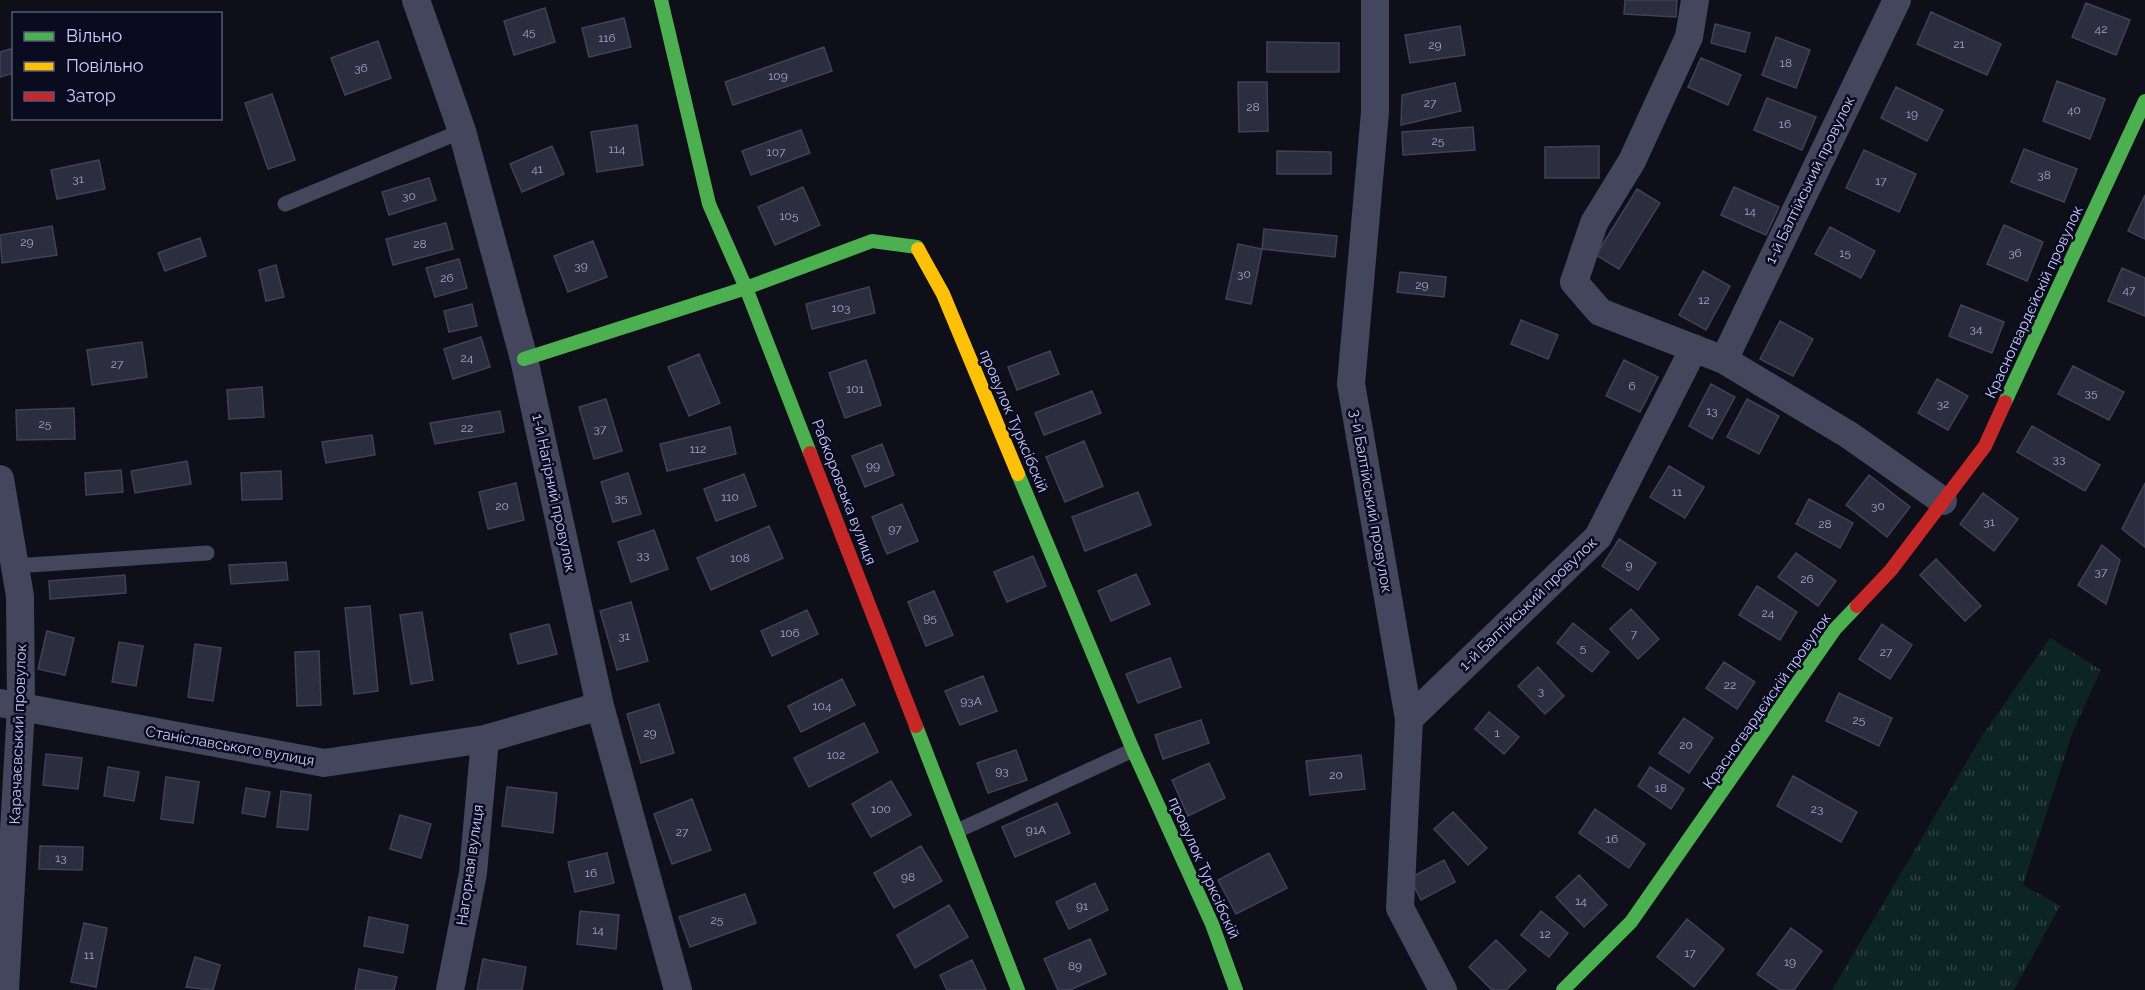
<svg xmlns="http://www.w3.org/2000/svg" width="2145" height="990" viewBox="0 0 2145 990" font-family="Raleway,sans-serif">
<defs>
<pattern id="grass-tufts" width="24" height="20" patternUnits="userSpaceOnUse" patternTransform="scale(1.5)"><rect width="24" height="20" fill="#0d2522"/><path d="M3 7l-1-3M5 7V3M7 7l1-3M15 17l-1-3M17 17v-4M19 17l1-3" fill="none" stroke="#2f4343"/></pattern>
</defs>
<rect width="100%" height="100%" fill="#0f0f1a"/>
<path fill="url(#grass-tufts)" d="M 2050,638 L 2101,670 L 2073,731 L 2023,885 L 2060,906 L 2014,990 L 1832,990 L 1982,736 Z"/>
<path fill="#2c2d3e" stroke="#414059" stroke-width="1.5" d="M 1625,0 L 1677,0 L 1676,17 L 1624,14 Z
M 2086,3 L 2130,20 L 2116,55 L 2072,37 Z
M 545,8 L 555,42 L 514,55 L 504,21 Z
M 1931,12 L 2001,44 L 1987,75 L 1917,44 Z
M 624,18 L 631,47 L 589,57 L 582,28 Z
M 1715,24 L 1750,33 L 1745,52 L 1711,43 Z
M 1460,26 L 1465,55 L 1410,63 L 1405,35 Z
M 1776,37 L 1810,50 L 1796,88 L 1762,75 Z
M 378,41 L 391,78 L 345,95 L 331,58 Z
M 1267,42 L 1339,43 L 1339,72 L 1267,72 Z
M 824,47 L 832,71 L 733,105 L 725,82 Z
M 14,48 L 14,73 L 0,77 L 0,52 Z
M 1701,58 L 1741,75 L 1728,105 L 1688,87 Z
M 2057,81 L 2105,99 L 2090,139 L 2043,121 Z
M 1238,82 L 1267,82 L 1268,131 L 1239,132 Z
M 1455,83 L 1461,111 L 1401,125 L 1402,95 Z
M 1896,87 L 1943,110 L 1927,141 L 1881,118 Z
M 272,94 L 295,160 L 268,169 L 245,103 Z
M 1767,98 L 1816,117 L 1802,150 L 1754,130 Z
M 637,125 L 643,165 L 597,172 L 591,132 Z
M 1473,127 L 1475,150 L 1403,155 L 1402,132 Z
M 801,130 L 810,153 L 751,175 L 742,151 Z
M 552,146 L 564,174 L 522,192 L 510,164 Z
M 1599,146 L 1599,178 L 1545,178 L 1545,147 Z
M 2024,149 L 2077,169 L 2064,202 L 2011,182 Z
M 1864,150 L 1916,174 L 1899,212 L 1846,188 Z
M 1277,151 L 1331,152 L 1331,174 L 1277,174 Z
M 99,160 L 105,189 L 57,199 L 51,170 Z
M 429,178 L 436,200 L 389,215 L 382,192 Z
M 803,187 L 820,225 L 775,245 L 758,207 Z
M 1734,187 L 1779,207 L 1766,235 L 1721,215 Z
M 1637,189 L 1660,203 L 1619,269 L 1596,255 Z
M 2145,195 L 2145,239 L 2128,231 Z
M 446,223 L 453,249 L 393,265 L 386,239 Z
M 2004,225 L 2043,242 L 2027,281 L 1987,264 Z
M 52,226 L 57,255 L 2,263 L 0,235 Z
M 1830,227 L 1875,251 L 1861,278 L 1815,254 Z
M 1264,229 L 1337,236 L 1335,257 L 1262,249 Z
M 200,238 L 206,256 L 165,271 L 158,253 Z
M 593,241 L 607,277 L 568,292 L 554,256 Z
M 1238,244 L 1262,249 L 1251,304 L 1226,299 Z
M 459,259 L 467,288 L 435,297 L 426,268 Z
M 276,265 L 284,297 L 266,301 L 259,270 Z
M 2122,268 L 2145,278 L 2145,316 L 2108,301 Z
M 1703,271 L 1730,286 L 1706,330 L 1679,315 Z
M 1400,272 L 1446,277 L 1444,297 L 1397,292 Z
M 869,287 L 875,313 L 812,329 L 806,304 Z
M 472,304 L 477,326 L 449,332 L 444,311 Z
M 1961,305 L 2004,322 L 1992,353 L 1949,336 Z
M 1521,320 L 1558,335 L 1548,359 L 1511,344 Z
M 1780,321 L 1813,339 L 1793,376 L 1760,359 Z
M 481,337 L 490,367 L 453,379 L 444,349 Z
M 142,342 L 147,377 L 92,385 L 87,350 Z
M 1050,351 L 1059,374 L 1017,390 L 1008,367 Z
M 699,354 L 720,403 L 689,416 L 668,367 Z
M 866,360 L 881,405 L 845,418 L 829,373 Z
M 1624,360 L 1658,377 L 1640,412 L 1606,396 Z
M 2073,366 L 2124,392 L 2109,420 L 2058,394 Z
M 1937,379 L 1968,396 L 1948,430 L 1918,413 Z
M 1711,384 L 1735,397 L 1712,439 L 1689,426 Z
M 262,387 L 264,417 L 229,419 L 227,390 Z
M 1092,391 L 1101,413 L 1044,435 L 1035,413 Z
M 606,399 L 622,451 L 594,459 L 579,407 Z
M 1747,399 L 1779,416 L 1759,454 L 1727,437 Z
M 74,408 L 75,439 L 17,440 L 16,410 Z
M 500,411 L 504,432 L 435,444 L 430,423 Z
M 2032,426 L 2100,465 L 2085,491 L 2017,452 Z
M 730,427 L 736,454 L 667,471 L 660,444 Z
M 372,435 L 375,455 L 326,463 L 322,442 Z
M 1084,441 L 1103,486 L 1065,502 L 1046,457 Z
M 882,444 L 894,475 L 865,487 L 852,456 Z
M 187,461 L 191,484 L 135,493 L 131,471 Z
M 1669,466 L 1704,487 L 1685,518 L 1650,497 Z
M 121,470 L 123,492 L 86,495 L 85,473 Z
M 281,471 L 282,499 L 242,500 L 241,473 Z
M 628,473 L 641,514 L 613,522 L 601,482 Z
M 744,474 L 756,506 L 716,521 L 704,489 Z
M 1869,475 L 1910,507 L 1887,537 L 1846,505 Z
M 516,483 L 524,520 L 488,529 L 479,492 Z
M 2145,483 L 2145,547 L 2122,529 Z
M 1138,492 L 1151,525 L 1085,551 L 1072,517 Z
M 1983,493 L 2018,519 L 1994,551 L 1960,524 Z
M 1809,499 L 1853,523 L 1840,548 L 1796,524 Z
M 902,504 L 918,541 L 887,554 L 872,517 Z
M 769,526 L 783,558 L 711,590 L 697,558 Z
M 654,530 L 668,569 L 631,582 L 618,542 Z
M 1619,539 L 1656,563 L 1638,590 L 1602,566 Z
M 2102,545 L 2120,560 L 2106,604 L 2078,585 Z
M 1796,553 L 1836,581 L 1818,606 L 1778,577 Z
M 1033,556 L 1046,586 L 1007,602 L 994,572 Z
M 1936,559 L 1981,606 L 1965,621 L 1920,575 Z
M 286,562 L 288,580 L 231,584 L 229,565 Z
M 1136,574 L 1150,604 L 1111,621 L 1098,591 Z
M 125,575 L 126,593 L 50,599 L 49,581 Z
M 1757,586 L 1797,612 L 1780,640 L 1739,615 Z
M 934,591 L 953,635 L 926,646 L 908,602 Z
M 631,602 L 648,661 L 617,670 L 600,611 Z
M 370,606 L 378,691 L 354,694 L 345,608 Z
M 1631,609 L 1659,639 L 1638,659 L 1610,629 Z
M 807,610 L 818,634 L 772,656 L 761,631 Z
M 422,612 L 433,680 L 411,684 L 400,615 Z
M 1573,623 L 1609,652 L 1592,672 L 1557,643 Z
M 549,624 L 557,654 L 518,664 L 510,634 Z
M 1882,624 L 1912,645 L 1890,679 L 1859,659 Z
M 47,631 L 74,638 L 65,675 L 38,669 Z
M 119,642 L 143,646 L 136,686 L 112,682 Z
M 195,644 L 221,648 L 213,701 L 188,697 Z
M 319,651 L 321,705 L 297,706 L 295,652 Z
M 1170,658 L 1181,687 L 1138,703 L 1126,674 Z
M 1724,662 L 1755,682 L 1737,709 L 1706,688 Z
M 1538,667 L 1564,696 L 1545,714 L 1518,686 Z
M 983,676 L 997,711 L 960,725 L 945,691 Z
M 842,679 L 855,705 L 801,732 L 788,706 Z
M 1839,693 L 1892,718 L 1879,746 L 1826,721 Z
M 659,704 L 674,753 L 641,763 L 627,714 Z
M 1489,712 L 1519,737 L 1504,754 L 1475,729 Z
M 1684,718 L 1713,738 L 1689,773 L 1659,753 Z
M 1201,720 L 1209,743 L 1163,759 L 1155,735 Z
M 864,723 L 878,752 L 809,787 L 794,758 Z
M 1016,750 L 1027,780 L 988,793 L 977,763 Z
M 46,754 L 82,758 L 78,789 L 43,785 Z
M 1361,755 L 1365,789 L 1310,795 L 1306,761 Z
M 1209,763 L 1225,798 L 1188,816 L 1172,780 Z
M 108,767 L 139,772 L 134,801 L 104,796 Z
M 1650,767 L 1684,789 L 1671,809 L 1638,786 Z
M 1793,776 L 1857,812 L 1841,842 L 1777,806 Z
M 166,777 L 199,782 L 193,823 L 161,819 Z
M 891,781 L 911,815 L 871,837 L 852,804 Z
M 507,787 L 557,793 L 553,833 L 502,826 Z
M 246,788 L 270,792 L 265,817 L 242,813 Z
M 281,791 L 311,795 L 308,830 L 277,827 Z
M 692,799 L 711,850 L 672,864 L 654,814 Z
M 1057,803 L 1070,833 L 1015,857 L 1002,827 Z
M 1595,809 L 1645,844 L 1629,868 L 1579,833 Z
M 1453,812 L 1487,848 L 1468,865 L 1434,829 Z
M 400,815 L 431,824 L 421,858 L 390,849 Z
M 40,846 L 83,847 L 82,870 L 39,869 Z
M 921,846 L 942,881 L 894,908 L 874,873 Z
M 607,853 L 614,883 L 575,892 L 568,862 Z
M 1269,853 L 1287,888 L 1236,914 L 1218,880 Z
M 1444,860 L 1455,882 L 1421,900 L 1410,878 Z
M 1579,875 L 1607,905 L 1584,927 L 1556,897 Z
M 1095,883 L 1108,910 L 1069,929 L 1056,902 Z
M 745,894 L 756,923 L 690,947 L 679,917 Z
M 949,905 L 968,937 L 915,968 L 897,935 Z
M 580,911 L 619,915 L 616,949 L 577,944 Z
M 1541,911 L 1568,933 L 1549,957 L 1521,935 Z
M 369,917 L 408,925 L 403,953 L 364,946 Z
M 1687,919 L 1724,949 L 1694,987 L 1657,957 Z
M 84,923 L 107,928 L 96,987 L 71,982 Z
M 1791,928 L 1822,951 L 1794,990 L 1780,990 L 1757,974 Z
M 1090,939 L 1106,974 L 1070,990 L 1058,990 L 1044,959 Z
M 1496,940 L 1526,970 L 1506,990 L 1492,990 L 1469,967 Z
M 195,957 L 220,965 L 213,990 L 186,987 Z
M 483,959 L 526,967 L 522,990 L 477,990 Z
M 972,960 L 986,990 L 947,990 L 940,975 Z
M 359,969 L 397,977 L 394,990 L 355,990 Z"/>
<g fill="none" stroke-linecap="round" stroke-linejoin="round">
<path stroke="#43465c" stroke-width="15" d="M 285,204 L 462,131
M 15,566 L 207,553
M 957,831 L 1133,750"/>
<path stroke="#43465c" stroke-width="28" d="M 416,0 L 462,131 L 524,359 L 600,706 L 678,990
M 1375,0 L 1375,112 L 1351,384 L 1409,719 L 1400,908 L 1443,990
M 1695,0 L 1689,37 L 1632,161 L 1594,223 L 1574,282 L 1600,312 L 1724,360 L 1849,435 L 1943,501
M 1724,360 L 1897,0
M 0,479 L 20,596 L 21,707 L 5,990
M 0,703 L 324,763 L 485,739 L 600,706
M 1409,719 L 1598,537 L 1694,348
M 450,990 L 473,873 L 485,739"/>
<path stroke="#4caf50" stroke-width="14" d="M 661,0 L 709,204 L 746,288 L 810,453
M 524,359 L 746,288 L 872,241 L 917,247 L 918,249
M 2005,402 L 2145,101
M 1018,474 L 1133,750 L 1212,924 L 1236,990
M 916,726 L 1018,990
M 1563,990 L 1631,922 L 1835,629 L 1857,606"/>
<path stroke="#ffc107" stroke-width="14" d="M 918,249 L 943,294 L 1018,474"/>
<path stroke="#c62828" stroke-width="14" d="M 810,453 L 916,726
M 1857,606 L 1891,570 L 1985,446 L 2005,402"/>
</g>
<g text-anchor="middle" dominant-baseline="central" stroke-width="5" stroke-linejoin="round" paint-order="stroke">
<g font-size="12" fill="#a1a4cf">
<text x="2101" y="29">42</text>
<text x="529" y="32">45</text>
<text x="607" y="38">116</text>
<text x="1959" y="44">21</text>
<text x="1435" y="45">29</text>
<text x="1786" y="63">18</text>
<text x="361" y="68">36</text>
<text x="778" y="76">109</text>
<text x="1430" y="103">27</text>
<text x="1253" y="107">28</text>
<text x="2074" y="110">40</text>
<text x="1912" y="114">19</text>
<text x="1785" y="124">16</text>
<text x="1438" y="141">25</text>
<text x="617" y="149">114</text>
<text x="776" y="152">107</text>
<text x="537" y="169">41</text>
<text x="2044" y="175">38</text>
<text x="78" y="179">31</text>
<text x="1881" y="181">17</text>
<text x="409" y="196">30</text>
<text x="1750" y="211">14</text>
<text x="789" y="216">105</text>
<text x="27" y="242">29</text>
<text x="420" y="244">28</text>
<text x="1845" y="253">15</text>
<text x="2015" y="253">36</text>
<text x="581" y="266">39</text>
<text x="1244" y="274">30</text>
<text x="447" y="278">26</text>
<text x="1422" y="285">29</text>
<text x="2129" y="290">47</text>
<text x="1704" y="300">12</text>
<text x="841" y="308">103</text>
<text x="1976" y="329">34</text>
<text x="467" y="358">24</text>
<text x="117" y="364">27</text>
<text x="1632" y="386">6</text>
<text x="855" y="389">101</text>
<text x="2091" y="393">35</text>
<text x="1943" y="404">32</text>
<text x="1712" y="411">13</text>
<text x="45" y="424">25</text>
<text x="467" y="428">22</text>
<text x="600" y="429">37</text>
<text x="698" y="449">112</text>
<text x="2059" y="459">33</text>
<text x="873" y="466">99</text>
<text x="1677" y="492">11</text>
<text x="730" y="497">110</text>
<text x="621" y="498">35</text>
<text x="502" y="506">20</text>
<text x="1878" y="506">30</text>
<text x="1989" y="522">31</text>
<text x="1825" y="524">28</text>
<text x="895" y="529">97</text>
<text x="643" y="555">33</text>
<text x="740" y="558">108</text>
<text x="1629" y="565">9</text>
<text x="2101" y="572">37</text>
<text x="1807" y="579">26</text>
<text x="1768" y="613">24</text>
<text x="930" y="618">95</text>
<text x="790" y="633">106</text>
<text x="1634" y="634">7</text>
<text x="624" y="636">31</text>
<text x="1583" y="648">5</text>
<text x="1886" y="652">27</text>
<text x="1730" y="685">22</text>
<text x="1541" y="691">3</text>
<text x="971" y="701">93А</text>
<text x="822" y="706">104</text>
<text x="1859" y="720">25</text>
<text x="650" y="733">29</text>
<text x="1497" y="733">1</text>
<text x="1686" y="745">20</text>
<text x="836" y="755">102</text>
<text x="1002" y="771">93</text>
<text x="1336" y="775">20</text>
<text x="1661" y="788">18</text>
<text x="881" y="809">100</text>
<text x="1817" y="809">23</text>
<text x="1036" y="830">91А</text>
<text x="682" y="832">27</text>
<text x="1612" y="839">16</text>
<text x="61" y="858">13</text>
<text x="591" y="873">16</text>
<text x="908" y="877">98</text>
<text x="1581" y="901">14</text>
<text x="1082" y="906">91</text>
<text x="717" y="920">25</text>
<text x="598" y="930">14</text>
<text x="1545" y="934">12</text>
<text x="1690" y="953">17</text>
<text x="89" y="955">11</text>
<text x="1790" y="962">19</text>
<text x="1075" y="966">89</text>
</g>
<g font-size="15" fill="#c8cbff" stroke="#0b0b1f">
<text transform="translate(1810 180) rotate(-64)">1-й Балтійський провулок</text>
<text transform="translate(2034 302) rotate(-65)">Красногвардєйскій провулок</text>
<text transform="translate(1014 421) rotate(67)">провулок Турксібскій</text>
<text transform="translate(844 492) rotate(69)">Рабкоровська вулиця</text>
<text transform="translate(554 493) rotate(78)">1-й Нагірний провулок</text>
<text transform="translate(1371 501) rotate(80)">3-й Балтійський провулок</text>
<text transform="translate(1528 604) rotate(-44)">1-й Балтійський провулок</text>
<text transform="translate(1767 701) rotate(-55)">Красногвардєйскій провулок</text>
<text transform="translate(18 734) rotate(-88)">Карачаєвський провулок</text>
<text transform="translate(230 746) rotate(10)">Станіславського вулиця</text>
<text transform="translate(470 865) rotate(-82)">Нагорная вулиця</text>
<text transform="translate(1204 868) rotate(66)">провулок Турксібскій</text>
</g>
</g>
<rect x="12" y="12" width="210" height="108" fill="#0b0b1f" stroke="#575879" stroke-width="1.5"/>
<rect x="24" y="32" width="30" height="9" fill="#4caf50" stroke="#575879" stroke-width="1.5"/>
<text x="66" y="42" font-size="18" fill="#c8cbff">Вільно</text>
<rect x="24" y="62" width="30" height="9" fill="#ffc107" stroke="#575879" stroke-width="1.5"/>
<text x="66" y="72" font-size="18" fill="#c8cbff">Повільно</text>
<rect x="24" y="92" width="30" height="9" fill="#c62828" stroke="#575879" stroke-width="1.5"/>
<text x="66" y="102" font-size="18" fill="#c8cbff">Затор</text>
</svg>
